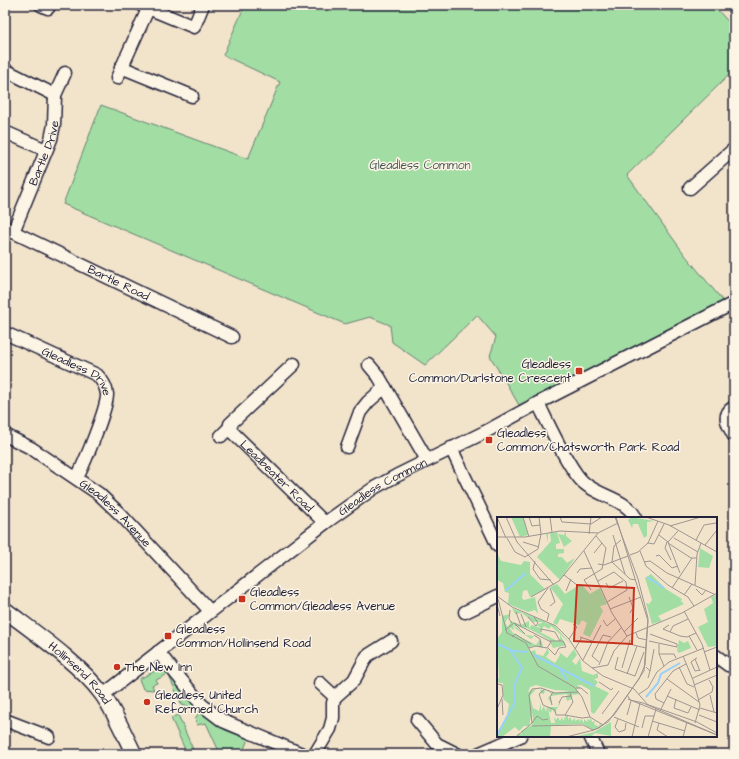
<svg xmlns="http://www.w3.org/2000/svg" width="739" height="759" viewBox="0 0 739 759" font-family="'Architects Daughter',sans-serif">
<rect width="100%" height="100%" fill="#f2e3cb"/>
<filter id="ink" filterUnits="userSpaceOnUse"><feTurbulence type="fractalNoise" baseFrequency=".025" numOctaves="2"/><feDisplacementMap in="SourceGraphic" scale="8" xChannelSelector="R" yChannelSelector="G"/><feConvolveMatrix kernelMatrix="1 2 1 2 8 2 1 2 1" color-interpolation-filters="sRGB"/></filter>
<g filter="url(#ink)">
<path fill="#a2dea4" stroke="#628070" d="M 245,5 L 713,5 L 734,28 L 734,70 L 627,175 L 685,255 L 723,301 L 519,405 L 490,356 L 496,337 L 477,315 L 425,365 L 392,342 L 390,325 L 370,317 L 345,324 L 63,204 L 101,105 L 248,159 L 280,82 L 223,55 Z
M 163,667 L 196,706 L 191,709 L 190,707 L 182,705 L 168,674 L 156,680 L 157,683 L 152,685 L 154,690 L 143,689 L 139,679 Z
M 200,711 L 225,730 L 248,739 L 242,754 L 209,754 L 218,749 L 206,723 L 197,725 L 195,719 Z
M 178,715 L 195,754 L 187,754 L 171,718 Z"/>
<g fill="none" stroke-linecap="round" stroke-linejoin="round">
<g stroke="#22223b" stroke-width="15">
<g id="minor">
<path d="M 41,5 L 48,8 L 50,5"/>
<path d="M 141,5 L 194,27 L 203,5"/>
<path d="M 121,67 L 192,96"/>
<path d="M 5,70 L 55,95"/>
<path d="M 117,78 L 148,9"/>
<path d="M 5,132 L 46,150"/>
<path d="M 690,188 L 734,149"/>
<path id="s1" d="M 5,228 L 232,337"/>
<path id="s2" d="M 13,232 L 51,139 L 54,125 L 55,95 L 65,73"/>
<path id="s3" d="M 5,333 L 97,375 C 102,380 106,386 107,394 C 108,407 84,464 77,478"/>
<path id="s4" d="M 294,364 L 230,424 L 231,431 L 325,523"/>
<path d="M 369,365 L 379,377 L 427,460"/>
<path d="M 538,403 C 548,423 569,470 584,483 C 600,497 625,498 636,518"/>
<path d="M 734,407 C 721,415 728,425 734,436"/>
<path id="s5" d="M 5,435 L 31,448 L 99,494 L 121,515 L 210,611"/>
<path d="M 221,436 L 229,428"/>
<path d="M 347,447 L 360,412 L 368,402 L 385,387"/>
<path d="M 451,448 L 498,546"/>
<path d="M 465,612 L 498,596"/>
<path d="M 158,652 L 202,705 L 223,721 L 302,754"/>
<path d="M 716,656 L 728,665 L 734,666"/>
<path d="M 320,683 L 335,697"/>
<path id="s6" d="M 103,695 L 325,523 L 374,488 L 396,476 L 485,432 L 538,403 L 734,303"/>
<path d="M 5,720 L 49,737"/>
<path d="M 417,720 L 437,744 L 457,754"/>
<path d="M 590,736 L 598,754"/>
<path d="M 315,754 L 330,729 L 333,718 L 333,703 L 335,697 L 354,680 L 367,656 L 391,641"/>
<path d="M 478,754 L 520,736"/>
</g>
</g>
<g stroke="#22223b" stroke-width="18">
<g id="major">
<path id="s7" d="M 5,610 C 35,633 80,664 102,694 C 115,712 124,734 134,754"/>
</g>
</g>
<use href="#minor" stroke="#fcf5e5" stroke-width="12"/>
<use href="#major" stroke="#fcf5e5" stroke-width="15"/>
</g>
</g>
<g fill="#c8321e" stroke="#fcf5e5" stroke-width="1.5">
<rect x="575" y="367" width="8" height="8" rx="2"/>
<rect x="485" y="436" width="8" height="8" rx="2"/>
<rect x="238" y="595" width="8" height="8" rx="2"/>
<rect x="164" y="632" width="8" height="8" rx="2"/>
<circle cx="117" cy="667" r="4"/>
<circle cx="147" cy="702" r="4"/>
</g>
<g text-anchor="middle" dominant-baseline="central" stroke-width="3" stroke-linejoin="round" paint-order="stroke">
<g font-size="12" fill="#22223b" stroke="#fcf5e5">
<text stroke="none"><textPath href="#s2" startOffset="85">Bartle Drive</textPath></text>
<text stroke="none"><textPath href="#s1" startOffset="126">Bartle Road</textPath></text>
<text stroke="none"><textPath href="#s3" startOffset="83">Gleadless Drive</textPath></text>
<text stroke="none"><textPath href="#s4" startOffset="159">Leadbeater Road</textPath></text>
<text stroke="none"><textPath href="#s6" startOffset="349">Gleadless Common</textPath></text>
<text stroke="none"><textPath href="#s5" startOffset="136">Gleadless Avenue</textPath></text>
<text stroke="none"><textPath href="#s7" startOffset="98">Hollinsend Road</textPath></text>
</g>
<g font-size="12" fill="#485a5a" stroke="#fcf5e5">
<text x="420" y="165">Gleadless Common</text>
</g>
<g font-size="12" fill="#22223b" stroke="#fcf5e5" text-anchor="start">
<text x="571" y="364" text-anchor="end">Gleadless<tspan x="571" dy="14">Common/Durlstone Crescent</tspan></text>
<text x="497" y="433">Gleadless<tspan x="497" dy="14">Common/Chatsworth Park Road</tspan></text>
<text x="250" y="592">Gleadless<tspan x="250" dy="14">Common/Gleadless Avenue</tspan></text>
<text x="176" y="629">Gleadless<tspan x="176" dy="14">Common/Hollinsend Road</tspan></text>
<text x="125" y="667">The New Inn</text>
<text x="155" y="695">Gleadless United<tspan x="155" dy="14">Reformed Church</tspan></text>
</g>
</g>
<g transform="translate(497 517)">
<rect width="220" height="220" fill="#f2e3cb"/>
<path d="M 14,0 L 26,0 L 31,18 L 23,20 ZM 134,0 L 157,4 L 150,5 L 150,19 L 147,21 L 141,7 L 136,7 L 135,11 L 131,3 ZM 69,14 L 69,19 L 75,24 L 67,30 L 61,17 L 67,18 ZM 60,15 L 63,26 L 59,27 L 59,32 L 67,32 L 67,36 L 61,37 L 61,40 L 65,40 L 70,46 L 78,41 L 63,63 L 40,40 L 54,24 L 53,16 L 51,17 L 51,25 L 49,17 ZM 203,31 L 216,39 L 212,51 L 201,50 ZM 0,36 L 4,44 L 24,48 L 27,44 L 33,45 L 33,57 L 48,72 L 33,80 L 30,73 L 26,74 L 25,81 L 27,83 L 38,80 L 41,97 L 38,93 L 31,95 L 11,87 L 12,76 L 8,75 L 6,66 L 0,63 ZM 154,57 L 169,72 L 185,82 L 184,84 L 187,87 L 161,99 L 165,104 L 155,107 L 149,86 L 152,87 L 155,83 L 148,61 ZM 60,67 L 68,77 L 84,67 L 93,77 L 103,71 L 110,87 L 103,89 L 106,94 L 93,120 L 86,117 L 90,106 L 85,103 L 82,108 L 63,102 L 60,108 L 56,106 L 66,87 L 53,70 ZM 220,77 L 220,129 L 211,130 L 201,110 L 211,105 L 207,92 L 216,86 L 214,80 ZM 15,91 L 49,105 L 48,106 L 56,107 L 74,127 L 54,109 L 52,112 L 47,109 L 43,115 L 60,124 L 63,123 L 63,118 L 69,128 L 56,131 L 52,123 L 44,118 L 30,111 L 18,109 L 29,118 L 37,119 L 34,122 L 19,112 L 16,107 L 17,113 L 12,110 L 16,116 L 39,128 L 43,122 L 45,125 L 46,131 L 36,129 L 31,131 L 33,135 L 38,133 L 39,137 L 46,139 L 51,131 L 52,136 L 49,140 L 58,146 L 63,138 L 62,135 L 70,141 L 77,132 L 80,138 L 75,144 L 79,148 L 83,141 L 85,154 L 96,158 L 101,156 L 101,161 L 97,162 L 101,165 L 98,169 L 112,176 L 97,197 L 94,195 L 93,173 L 84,168 L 80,168 L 84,171 L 79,172 L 83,177 L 75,178 L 75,182 L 70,184 L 69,180 L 71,178 L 68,177 L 54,179 L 55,188 L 51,181 L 55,177 L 48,173 L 47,177 L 43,176 L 44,172 L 39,172 L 33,179 L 36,191 L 42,194 L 44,186 L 44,194 L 47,189 L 49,195 L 50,190 L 61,190 L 63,182 L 63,187 L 57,196 L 56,192 L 53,196 L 51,191 L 54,206 L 58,206 L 57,200 L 59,203 L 61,200 L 63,204 L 65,200 L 66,204 L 68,200 L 69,204 L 68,198 L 71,199 L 71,203 L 73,200 L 75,204 L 78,201 L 78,204 L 82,202 L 82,205 L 84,202 L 87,206 L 87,202 L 90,205 L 91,201 L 92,204 L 94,201 L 95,205 L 98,204 L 97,207 L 102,210 L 103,206 L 104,209 L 96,213 L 86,207 L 61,208 L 54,209 L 53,220 L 19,219 L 22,216 L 25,218 L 24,214 L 35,208 L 36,202 L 35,195 L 32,209 L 27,209 L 22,214 L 18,210 L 5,220 L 0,220 L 10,198 L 12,187 L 6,182 L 6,166 L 2,166 L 0,162 L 2,161 L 0,122 L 5,115 L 5,99 L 13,97 L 8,106 L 11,110 L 14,104 L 24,108 L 32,104 L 32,111 L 35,108 L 44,111 L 40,108 L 46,105 L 36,105 L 25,96 L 18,97 ZM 39,168 L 58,173 L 73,174 L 57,176 L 40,171 L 31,175 L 33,170 ZM 182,123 L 187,126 L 191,124 L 194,131 L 182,136 L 180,134 ZM 114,205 L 114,219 L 98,216 L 94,220 L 77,220 L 97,215 Z" fill="#a2dea4" fill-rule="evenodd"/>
<path fill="none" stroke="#97d1f6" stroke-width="2" d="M 150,60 L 167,71M 8,74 L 29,56M 0,127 L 16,134 L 31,135M 37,138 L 97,169M 63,153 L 70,163M 149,180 L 161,166 L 164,157 L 183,146M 0,218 L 17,187 L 18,166 L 25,151 L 13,133"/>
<path fill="none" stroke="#9f9691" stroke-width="1" d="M 0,0 L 9,21M 9,0 L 20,25 L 57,68M 26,0 L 32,20M 32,0 L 35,9 L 43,8M 42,0 L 44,17M 53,0 L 55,15M 63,0 L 65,5 L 94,7 L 105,0M 149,0 L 172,8 L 220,35M 173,9 L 204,0M 92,17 L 94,0M 116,18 L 128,57M 162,18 L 171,25 L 183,56M 0,20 L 28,20 L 63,14 L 101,16M 10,21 L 18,35 L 28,40 L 41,32 L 44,17M 177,21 L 201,35M 124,23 L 117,29 L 115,45 L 133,62 L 139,63M 199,23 L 207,8 L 219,6M 26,25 L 42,30M 170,25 L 168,31 L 174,43M 171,25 L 181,14M 151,26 L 157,27 L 167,7M 171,26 L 194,41 L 200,41M 208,28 L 220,13M 87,34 L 115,96 L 130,119M 143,34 L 149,49 L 171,68 L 191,80 L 197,89M 97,36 L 105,26M 133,38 L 141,35 L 151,26 L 161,4M 159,39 L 162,38 L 175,51 L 181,49M 38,44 L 36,52 L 43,62 L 54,63M 147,45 L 153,44 L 170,56 L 217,77M 101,47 L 107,48 L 131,39M 80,56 L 83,52 L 95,51M 67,58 L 80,68M 101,64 L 117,55 L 129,65 L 130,73 L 110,85M 109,66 L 112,71 L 126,64M 198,68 L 200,37 L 204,26M 53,71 L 58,85 L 53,89M 175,71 L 195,41M 199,72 L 205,78 L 209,73M 94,73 L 87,63 L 105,52 L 109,31 L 99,19M 69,74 L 74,62M 187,78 L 195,67M 0,79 L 15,90 L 59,109 L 72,122 L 86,144 L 106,159 L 137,172 L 151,188M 34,80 L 62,64 L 101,16 L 121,6M 132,80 L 136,91 L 133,96M 1,82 L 10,116 L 29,126 L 41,149 L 77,170 L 85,180 L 93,200 L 106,208M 0,87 L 3,99M 113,92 L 144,80M 13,93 L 12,102 L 15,106M 187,94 L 205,127 L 213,153M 19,95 L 24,109M 24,97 L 29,110M 31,100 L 39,109 L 41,106 L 37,100M 106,103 L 110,109 L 118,102M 50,104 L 52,97 L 44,92 L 41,85 L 51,71M 17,106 L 28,117M 172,108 L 166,112 L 183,119 L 190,120 L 199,116M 8,113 L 17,106 L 54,125 L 50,131 L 39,129 L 32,131M 44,115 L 44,112 L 58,115 L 63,124M 127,115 L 141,101M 173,115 L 176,109 L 191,102M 139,116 L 141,121 L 150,123M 153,117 L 180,127 L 180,130M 37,118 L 43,122 L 44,130M 192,119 L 200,133M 15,120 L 18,117 L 34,127M 83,120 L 95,124M 72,122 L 80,110 L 76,107M 152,124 L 180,130M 132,127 L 149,131M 162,127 L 162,137 L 167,149M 51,131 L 58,138 L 62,131 L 69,130 L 66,124 L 53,124M 78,132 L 85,120M 207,135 L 220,130M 162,137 L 177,137 L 179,141M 186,139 L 196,163 L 203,188 L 198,206M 121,140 L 118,152 L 138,159 L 147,135M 200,141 L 198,142 L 203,154M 198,142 L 194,145 L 198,154 L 203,153M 86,143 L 104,108M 102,145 L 95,139 L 106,118 L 114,120M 102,148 L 111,125 L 124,111M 149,150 L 153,154 L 151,161M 182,150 L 190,167 L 197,170M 95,151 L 111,148 L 117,134 L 130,119 L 185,96 L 220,76M 125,151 L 133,123M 153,154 L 157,132M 130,157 L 140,129M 196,161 L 220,150M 170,162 L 202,185M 102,165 L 114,173 L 116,171M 197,168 L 220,158M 79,171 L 84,171 L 91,177M 48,172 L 42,177 L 46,188 L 58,193 L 59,198 L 68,198M 142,177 L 151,171 L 160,155 L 172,145 L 207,131M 213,178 L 217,195M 131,179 L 133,183 L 146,186 L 220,218M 170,179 L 203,193M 5,182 L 6,198M 131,182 L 220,218M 179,182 L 177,191 L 191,196 L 194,190M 201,183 L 215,175 L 216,170 L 212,163M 62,186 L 65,180 L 74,179M 167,186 L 159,182 L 158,177 L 176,154 L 189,147M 149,187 L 200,205 L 220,216M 55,188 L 53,180 L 56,175M 203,191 L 220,196M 0,192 L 6,178 L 5,168 L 1,167M 0,193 L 0,206M 163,194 L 174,172M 105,197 L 122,174M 68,198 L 85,201 L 93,200M 68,198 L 76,185 L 73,176M 130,198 L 134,184M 202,198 L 220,205M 117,200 L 142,210M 121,202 L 118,210 L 122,215 L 128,213 L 129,206M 155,204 L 188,214M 35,206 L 40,199 L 46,203 L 51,202M 162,206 L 160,213 L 171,220M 35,209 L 86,208 L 96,213 L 102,211 L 117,198 L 147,154 L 151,101 L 141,62 L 118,0M 145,211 L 148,199 L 157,199M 19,220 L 35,206 L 32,178 L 35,172 L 44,171 L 58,176 L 81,175M 69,220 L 97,213 L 111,205 L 142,162 L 148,148 L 151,104 L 119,0M 135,220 L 143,186M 151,220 L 159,192M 186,220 L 190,205"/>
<path fill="#c8321e" fill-opacity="0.15" stroke="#c8321e" stroke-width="2" d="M 80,68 L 137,71 L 135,127 L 77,124 Z"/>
<rect width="220" height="220" fill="none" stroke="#22223b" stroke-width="2"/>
</g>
<rect width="739" height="759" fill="none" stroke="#fcf5e5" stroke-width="20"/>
<rect x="10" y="10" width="719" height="739" fill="none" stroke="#22223b" stroke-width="1.5" filter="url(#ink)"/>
</svg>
